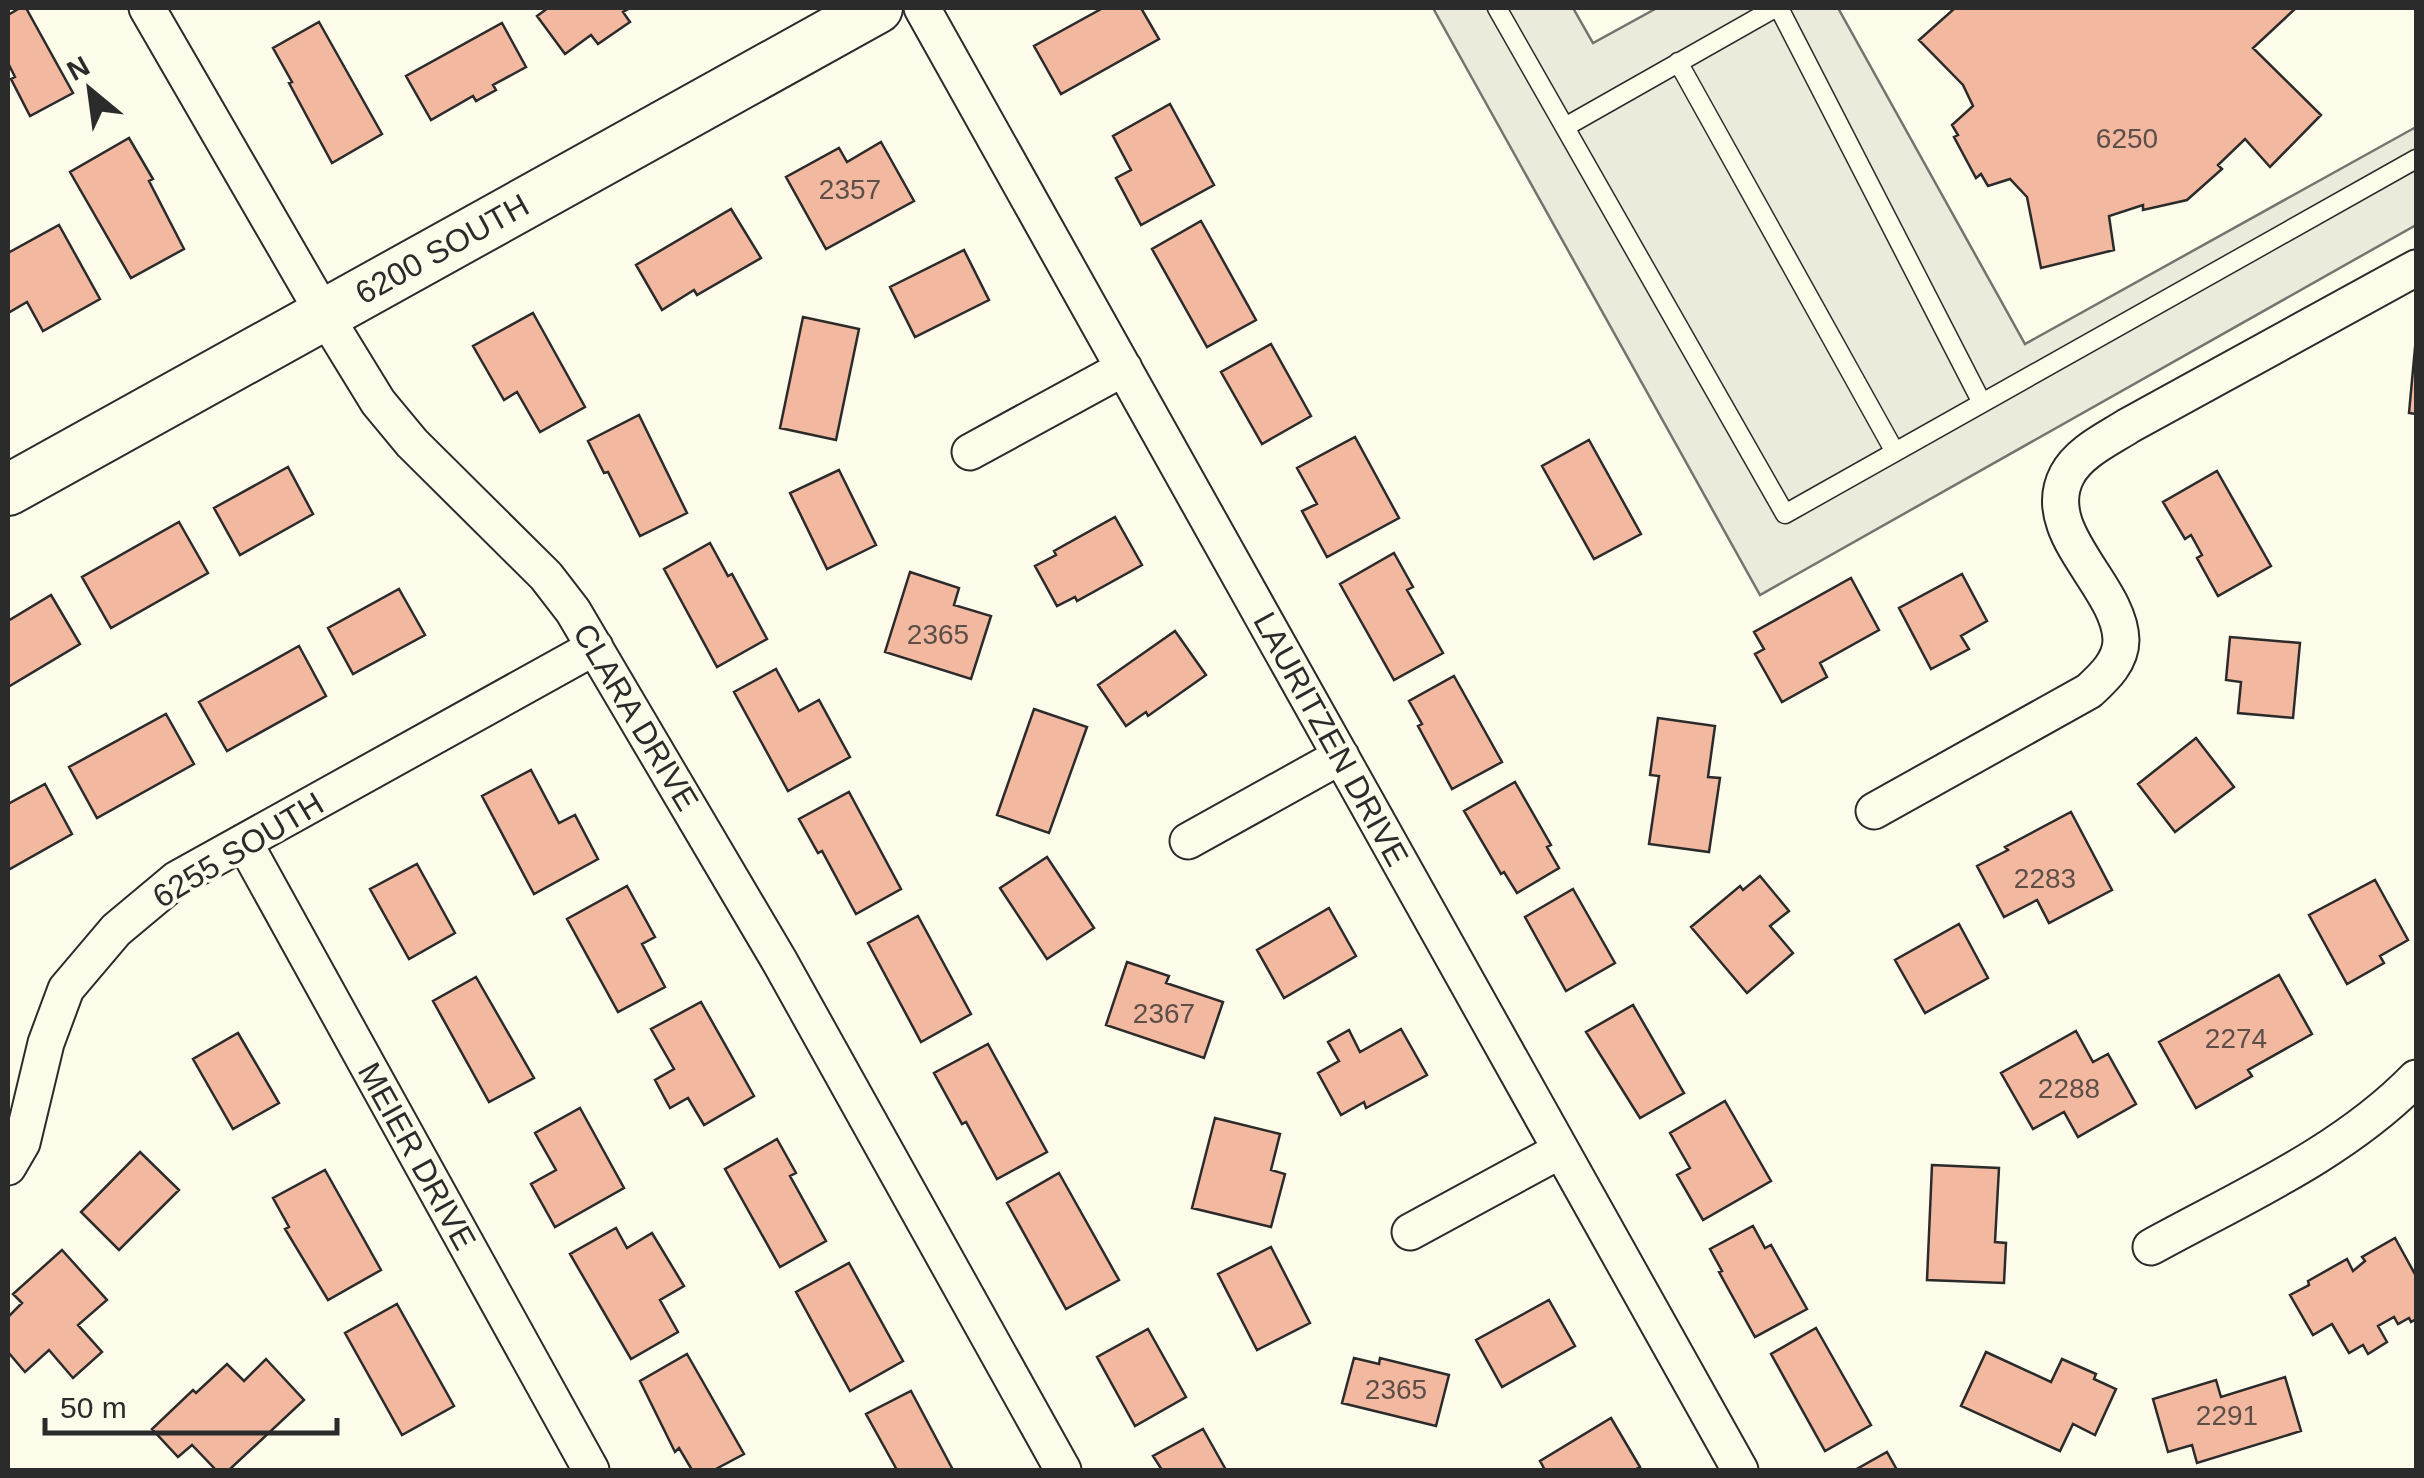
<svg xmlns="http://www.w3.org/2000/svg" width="2424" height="1478" viewBox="0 0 2424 1478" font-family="Helvetica,sans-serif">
<rect width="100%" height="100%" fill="#fdfbea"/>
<path fill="#eceadb" stroke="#74746e" stroke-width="2.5" d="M 1433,8 L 1573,8 L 1593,43 L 1657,8 L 1838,8 L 2025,344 L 2416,127 L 2416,225 L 1760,595 Z"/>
<path fill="#f2b8a0" stroke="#2b2b2b" stroke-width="2.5" d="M 20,8 L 26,8 L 73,93 L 30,116 L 11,79 L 15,77 L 8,63 L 8,15 Z
M 548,8 L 630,8 L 623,12 L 630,22 L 598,44 L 591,35 L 565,54 L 537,16 Z
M 1103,8 L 1141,8 L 1159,39 L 1061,94 L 1034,46 Z
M 1955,8 L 2296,8 L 2253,48 L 2321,115 L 2270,167 L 2245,139 L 2218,165 L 2222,169 L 2187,200 L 2143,210 L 2143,205 L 2109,216 L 2114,250 L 2041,268 L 2027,197 L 2010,179 L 1988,186 L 1981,174 L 1976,178 L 1954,137 L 1958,135 L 1952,125 L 1973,106 L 1963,85 L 1919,40 Z
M 319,22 L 382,134 L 332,163 L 289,83 L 292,82 L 273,48 Z
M 502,23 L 526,67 L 493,85 L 496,90 L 476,101 L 473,96 L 431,120 L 406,76 Z
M 1170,104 L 1214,185 L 1141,225 L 1116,178 L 1131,170 L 1113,136 Z
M 129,138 L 153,179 L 149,181 L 184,249 L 131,278 L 70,172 Z
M 881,142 L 914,201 L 826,249 L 786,177 L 839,148 L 847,162 Z
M 731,209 L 761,258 L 697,295 L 694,290 L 662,310 L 636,265 Z
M 1201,221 L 1256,320 L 1207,347 L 1152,249 Z
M 59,225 L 100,299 L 43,331 L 27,302 L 8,313 L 8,253 Z
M 964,250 L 989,300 L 915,337 L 890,287 Z
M 533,313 L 585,407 L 540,432 L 517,392 L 504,400 L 473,346 Z
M 803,317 L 859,329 L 836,440 L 780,428 Z
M 2416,337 L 2416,414 L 2409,413 Z
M 1271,344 L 1311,416 L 1262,444 L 1221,372 Z
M 639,415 L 687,513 L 640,536 L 608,472 L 604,473 L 588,441 Z
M 1355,437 L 1399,518 L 1327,557 L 1302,511 L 1317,504 L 1297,468 Z
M 1589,440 L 1641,534 L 1594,559 L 1542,466 Z
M 288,467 L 313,514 L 240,555 L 214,508 Z
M 839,470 L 876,545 L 827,569 L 790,493 Z
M 2217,471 L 2271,566 L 2218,596 L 2197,558 L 2202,555 L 2191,535 L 2185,539 L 2163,502 Z
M 1115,517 L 1142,565 L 1077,601 L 1075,597 L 1057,606 L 1035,566 L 1056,555 L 1054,551 Z
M 179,522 L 208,573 L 111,628 L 82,577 Z
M 710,543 L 728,576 L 732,574 L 767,639 L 717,667 L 664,569 Z
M 1394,553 L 1413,587 L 1407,590 L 1443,653 L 1394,680 L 1340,584 Z
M 910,572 L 959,588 L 954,605 L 991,616 L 971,679 L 885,652 Z
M 1962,574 L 1987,621 L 1961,636 L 1969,649 L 1931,669 L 1899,608 Z
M 1851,578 L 1879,630 L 1820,663 L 1827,677 L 1782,702 L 1755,654 L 1764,649 L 1754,632 Z
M 399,589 L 425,635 L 353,674 L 328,628 Z
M 51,595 L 80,644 L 8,687 L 8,621 Z
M 1175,631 L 1206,675 L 1148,716 L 1146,712 L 1126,726 L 1098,685 Z
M 2230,637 L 2300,643 L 2293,718 L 2238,713 L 2241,682 L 2226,680 Z
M 299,646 L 326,696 L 227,751 L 199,702 Z
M 776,669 L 799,711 L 819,700 L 850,757 L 788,791 L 734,692 Z
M 1454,676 L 1502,762 L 1452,789 L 1418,726 L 1422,724 L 1409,701 Z
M 1034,709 L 1087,727 L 1049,833 L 997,815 Z
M 166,714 L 194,764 L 97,818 L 69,767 Z
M 1658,718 L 1715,726 L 1708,777 L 1720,778 L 1709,852 L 1649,844 L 1659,776 L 1650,775 Z
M 2196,738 L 2234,787 L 2175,832 L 2138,784 Z
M 531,770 L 559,823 L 575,815 L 598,859 L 534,894 L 482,796 Z
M 1515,782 L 1551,845 L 1547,847 L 1559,868 L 1517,893 L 1504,872 L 1501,874 L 1464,811 Z
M 45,784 L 72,834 L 8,870 L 8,804 Z
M 849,792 L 901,889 L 856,914 L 822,851 L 818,853 L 799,819 Z
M 2071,812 L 2112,890 L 2049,923 L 2037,900 L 2004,917 L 1977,866 L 2008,850 L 2005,847 Z
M 1047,857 L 1094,928 L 1047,959 L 1000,888 Z
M 417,864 L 455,933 L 409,959 L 370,889 Z
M 1760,876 L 1789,911 L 1770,926 L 1793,953 L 1747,993 L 1691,927 L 1740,886 L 1743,890 Z
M 2375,880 L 2408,940 L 2380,956 L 2384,963 L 2347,984 L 2309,915 Z
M 627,886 L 655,937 L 642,944 L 665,987 L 618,1012 L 567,919 Z
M 1573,889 L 1615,963 L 1566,991 L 1525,917 Z
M 1329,908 L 1356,956 L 1284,998 L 1257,950 Z
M 918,916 L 971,1014 L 921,1042 L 868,943 Z
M 1959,924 L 1988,978 L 1925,1013 L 1895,960 Z
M 1127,962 L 1169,976 L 1166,983 L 1223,1002 L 1204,1058 L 1106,1025 Z
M 2279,975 L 2312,1034 L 2248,1070 L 2252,1076 L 2196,1108 L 2159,1042 Z
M 476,977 L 534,1078 L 489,1102 L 433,1001 Z
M 701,1002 L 754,1096 L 704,1125 L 688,1098 L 670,1108 L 655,1080 L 674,1069 L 651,1029 Z
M 1633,1005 L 1684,1093 L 1640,1118 L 1586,1032 Z
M 1401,1029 L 1427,1075 L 1366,1108 L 1364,1102 L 1341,1115 L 1318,1073 L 1339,1061 L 1328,1042 L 1349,1030 L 1360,1052 Z
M 2076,1031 L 2093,1062 L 2108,1054 L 2136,1104 L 2078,1137 L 2064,1112 L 2033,1129 L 2001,1073 Z
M 238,1033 L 279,1103 L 233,1129 L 193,1059 Z
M 988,1044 L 1047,1152 L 997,1179 L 966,1122 L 962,1124 L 934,1073 Z
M 1725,1101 L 1771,1181 L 1703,1220 L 1677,1175 L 1690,1168 L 1670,1133 Z
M 580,1108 L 624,1188 L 555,1227 L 531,1184 L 556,1170 L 535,1133 Z
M 1215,1118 L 1280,1134 L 1271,1170 L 1285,1174 L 1271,1227 L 1192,1208 Z
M 777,1139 L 796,1173 L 790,1176 L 826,1241 L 780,1267 L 725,1169 Z
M 140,1152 L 179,1190 L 119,1250 L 81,1212 Z
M 1932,1165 L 1999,1168 L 1995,1242 L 2006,1243 L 2004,1283 L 1927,1280 Z
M 325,1170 L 381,1270 L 328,1300 L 285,1229 L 289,1227 L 273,1198 Z
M 1059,1173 L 1119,1280 L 1066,1309 L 1007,1203 Z
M 1753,1226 L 1765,1248 L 1771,1245 L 1807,1309 L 1755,1337 L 1719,1272 L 1722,1271 L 1710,1249 Z
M 616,1228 L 627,1248 L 652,1233 L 684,1286 L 660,1300 L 678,1332 L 631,1359 L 570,1254 Z
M 2395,1238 L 2416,1276 L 2416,1319 L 2411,1322 L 2409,1318 L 2398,1324 L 2394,1317 L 2378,1326 L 2387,1342 L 2368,1354 L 2363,1345 L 2349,1353 L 2332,1324 L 2313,1335 L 2290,1295 L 2309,1285 L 2308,1281 L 2347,1259 L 2353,1271 L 2365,1261 L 2362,1257 Z
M 1271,1247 L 1310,1323 L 1257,1350 L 1218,1274 Z
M 62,1250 L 107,1300 L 78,1325 L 102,1352 L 73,1378 L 49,1350 L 25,1372 L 8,1352 L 8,1317 L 22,1303 L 13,1294 Z
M 849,1263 L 903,1361 L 850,1391 L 796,1292 Z
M 1549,1300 L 1575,1346 L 1502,1387 L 1476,1340 Z
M 397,1304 L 454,1406 L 402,1435 L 345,1333 Z
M 1816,1328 L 1871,1425 L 1825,1451 L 1771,1354 Z
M 1148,1329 L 1186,1397 L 1135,1426 L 1097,1357 Z
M 1986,1352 L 2051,1382 L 2062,1359 L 2096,1374 L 2094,1379 L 2116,1389 L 2095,1435 L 2073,1424 L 2060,1451 L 1961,1406 Z
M 687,1354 L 744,1454 L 714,1470 L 692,1470 L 679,1448 L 675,1452 L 640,1381 Z
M 1354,1358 L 1379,1364 L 1380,1358 L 1449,1375 L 1436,1426 L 1342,1403 Z
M 266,1359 L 304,1400 L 229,1470 L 216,1470 L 192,1445 L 178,1457 L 152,1429 L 193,1390 L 196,1393 L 227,1364 L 244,1381 Z
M 2285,1377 L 2301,1431 L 2197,1463 L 2192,1445 L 2168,1452 L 2153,1399 L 2216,1380 L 2221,1397 Z
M 911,1391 L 953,1470 L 897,1470 L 866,1414 Z
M 1611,1418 L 1640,1467 L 1634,1470 L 1545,1470 L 1540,1461 Z
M 1203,1429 L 1226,1470 L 1162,1470 L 1153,1456 Z
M 1887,1452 L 1897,1470 L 1855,1470 Z"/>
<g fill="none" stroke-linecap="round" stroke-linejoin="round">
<g stroke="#2b2b2b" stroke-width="21">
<path id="service" d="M 1497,8 L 1785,514 L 2416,159
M 1779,8 L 1982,403
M 1678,62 L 1895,452
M 1565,127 L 1775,8"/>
</g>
<g stroke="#2b2b2b" stroke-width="39">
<path id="minor" d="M 147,8 L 324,314 L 378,402 L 412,443 L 546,576 L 573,611 L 780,962 L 1063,1470
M 922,8 L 1740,1470
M 970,452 L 1124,368
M 1874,811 L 2089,691 C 2103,678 2121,662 2121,640 C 2120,586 2037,532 2067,475 C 2079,452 2108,439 2128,426 L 2416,268
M 1188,841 L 1341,756
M 244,842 L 591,1470
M 8,1167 L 22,1143 L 46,1043 L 66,989 L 116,930 L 177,879 L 595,647
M 1410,1232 L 1561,1150
M 2151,1247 C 2242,1197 2343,1153 2416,1078"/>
</g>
<g stroke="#2b2b2b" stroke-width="54">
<path id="secondary" d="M 8,490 L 877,8"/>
</g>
<use href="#service" stroke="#fdfbea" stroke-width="18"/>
<use href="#minor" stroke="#fdfbea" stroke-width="35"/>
<use href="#secondary" stroke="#fdfbea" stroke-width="50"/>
</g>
<g text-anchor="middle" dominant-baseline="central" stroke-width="8" stroke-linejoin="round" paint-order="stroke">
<g font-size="28" fill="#5d4e48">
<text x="2127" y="138">6250</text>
<text x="850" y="189">2357</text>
<text x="938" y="634">2365</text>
<text x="2045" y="878">2283</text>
<text x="1164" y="1013">2367</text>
<text x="2236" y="1038">2274</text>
<text x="2069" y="1088">2288</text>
<text x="1396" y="1389">2365</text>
<text x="2227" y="1415">2291</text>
</g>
<g font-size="32" fill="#2b2b2b" stroke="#fdfbea">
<text transform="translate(442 249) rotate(-29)">6200 SOUTH</text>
<text transform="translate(636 717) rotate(59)">CLARA DRIVE</text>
<text transform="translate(1331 739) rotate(61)">LAURITZEN DRIVE</text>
<text transform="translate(238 850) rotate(-31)">6255 SOUTH</text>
<text transform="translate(417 1156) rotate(61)">MEIER DRIVE</text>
</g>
</g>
<rect width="2424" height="1478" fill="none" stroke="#2b2b2b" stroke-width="20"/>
<g transform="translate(90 90) rotate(331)" stroke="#fdfbea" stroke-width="8" paint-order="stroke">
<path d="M0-8L18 38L0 25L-18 38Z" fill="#2b2b2b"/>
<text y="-15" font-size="28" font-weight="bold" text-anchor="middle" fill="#2b2b2b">N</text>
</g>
<path d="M45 1418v15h292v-15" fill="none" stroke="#2b2b2b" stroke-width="5"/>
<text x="60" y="1418" font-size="30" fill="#2b2b2b" stroke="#fdfbea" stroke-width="8" paint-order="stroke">50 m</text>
</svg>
